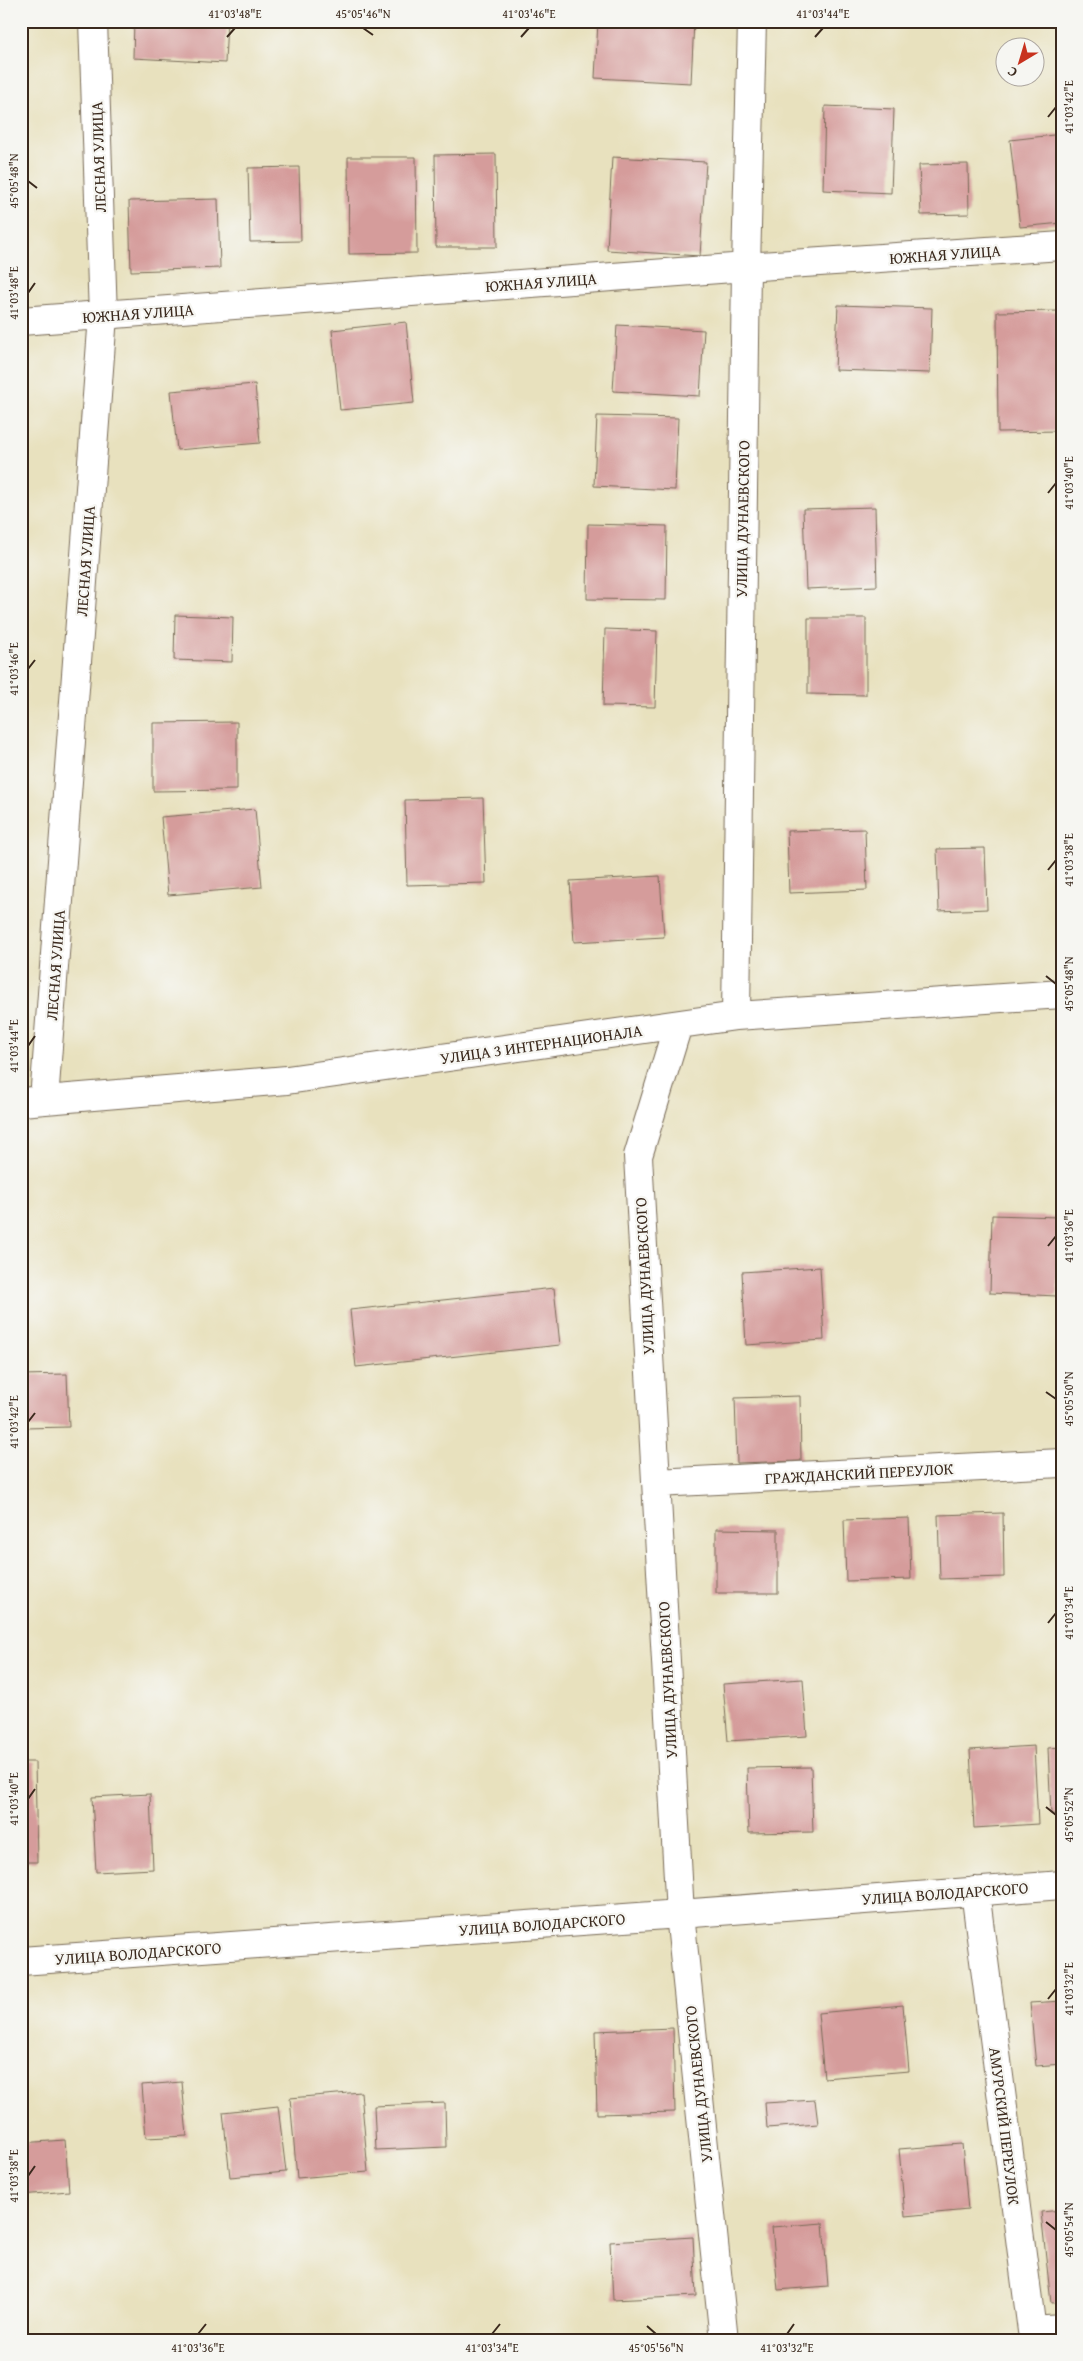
<svg xmlns="http://www.w3.org/2000/svg" width="1083" height="2361" viewBox="0 0 1083 2361" font-family="'Gentium Book Plus',serif">
<rect width="100%" height="100%" fill="#f6f6f2"/>
<filter id="ink" filterUnits="userSpaceOnUse"><feTurbulence type="fractalNoise" baseFrequency=".02" numOctaves="2"/><feDisplacementMap in="SourceGraphic" scale="10" xChannelSelector="R" yChannelSelector="G"/><feConvolveMatrix kernelMatrix="1 2 1 2 8 2 1 2 1" color-interpolation-filters="sRGB"/></filter>
<filter id="wash" filterUnits="userSpaceOnUse"><feTurbulence type="fractalNoise" baseFrequency=".0096" numOctaves="4" result="noise"/><feDisplacementMap in="SourceGraphic" scale="20" xChannelSelector="R" yChannelSelector="G"/><feGaussianBlur stdDeviation="1.12" result="paint"/><feColorMatrix in="noise" values="0 0 0 0 0 0 0 0 0 0 0 0 0 0 0 0 0 1.4 0 .05"/><feComposite in="paint" operator="in"/></filter>
<g filter="url(#wash)">
<rect width="100%" height="100%" fill="#e8e1be"/>
<g id="blocks">
<path fill="#d59c9b" d="M 134,21 L 227,21 L 225,63 L 133,58 Z
M 598,21 L 694,21 L 691,83 L 595,78 Z
M 825,106 L 894,109 L 891,193 L 823,190 Z
M 1062,134 L 1062,223 L 1020,227 L 1010,140 Z
M 496,154 L 497,247 L 436,247 L 435,155 Z
M 348,157 L 416,157 L 417,253 L 349,254 Z
M 612,157 L 706,162 L 700,256 L 607,250 Z
M 968,164 L 969,214 L 921,215 L 919,165 Z
M 299,167 L 301,241 L 250,242 L 248,168 Z
M 218,199 L 220,268 L 131,271 L 129,201 Z
M 838,305 L 932,308 L 930,373 L 835,370 Z
M 1060,311 L 1061,431 L 998,432 L 997,312 Z
M 406,322 L 414,403 L 340,410 L 332,330 Z
M 617,325 L 704,330 L 700,396 L 613,391 Z
M 255,384 L 260,443 L 177,450 L 171,391 Z
M 597,416 L 678,418 L 675,490 L 594,486 Z
M 875,507 L 877,586 L 806,589 L 803,509 Z
M 588,524 L 667,526 L 666,600 L 587,599 Z
M 175,615 L 233,617 L 232,662 L 174,660 Z
M 808,618 L 866,618 L 866,695 L 808,694 Z
M 605,629 L 657,631 L 655,707 L 603,706 Z
M 237,722 L 237,790 L 153,791 L 153,723 Z
M 483,798 L 486,883 L 407,885 L 405,800 Z
M 255,809 L 262,887 L 168,895 L 161,817 Z
M 865,829 L 867,890 L 789,893 L 787,831 Z
M 985,848 L 987,909 L 939,911 L 937,849 Z
M 660,876 L 664,937 L 574,942 L 570,881 Z
M 992,1215 L 1059,1217 L 1057,1296 L 990,1293 Z
M 820,1267 L 824,1340 L 746,1345 L 742,1272 Z
M 554,1288 L 560,1345 L 356,1367 L 350,1310 Z
M 67,1374 L 69,1427 L 24,1428 L 22,1375 Z
M 800,1396 L 801,1461 L 737,1463 L 735,1398 Z
M 1003,1513 L 1004,1577 L 940,1579 L 938,1515 Z
M 909,1518 L 911,1579 L 846,1581 L 844,1520 Z
M 716,1529 L 778,1530 L 778,1593 L 716,1593 Z
M 803,1679 L 807,1736 L 728,1741 L 723,1684 Z
M 1034,1746 L 1038,1824 L 974,1828 L 970,1750 Z
M 1062,1747 L 1062,1814 L 1051,1814 L 1048,1748 Z
M 21,1762 L 35,1762 L 37,1862 L 21,1862 Z
M 811,1767 L 813,1832 L 749,1833 L 747,1768 Z
M 150,1794 L 153,1869 L 96,1872 L 92,1797 Z
M 1062,2001 L 1062,2064 L 1036,2066 L 1030,2003 Z
M 903,2005 L 909,2071 L 824,2078 L 818,2013 Z
M 673,2028 L 675,2112 L 597,2114 L 595,2031 Z
M 182,2082 L 187,2136 L 146,2138 L 142,2085 Z
M 361,2092 L 368,2172 L 297,2178 L 290,2098 Z
M 815,2100 L 818,2124 L 767,2128 L 765,2103 Z
M 445,2103 L 446,2147 L 376,2150 L 374,2106 Z
M 278,2106 L 286,2172 L 230,2177 L 223,2112 Z
M 65,2140 L 69,2191 L 21,2195 L 21,2143 Z
M 962,2144 L 968,2210 L 905,2216 L 899,2149 Z
M 1062,2210 L 1062,2302 L 1051,2303 L 1041,2212 Z
M 823,2223 L 828,2286 L 778,2290 L 772,2227 Z
M 693,2237 L 696,2296 L 613,2300 L 610,2242 Z"/>
</g>
</g>
<g filter="url(#ink)">
<use href="#blocks" fill-opacity="0" stroke="#786a56" stroke-width="1"/>
<g fill="none" stroke-linecap="round" stroke-linejoin="round">
<g stroke="#786a56" stroke-width="30">
<path id="minor" d="M 21,321 L 746,267 L 1062,246
M 736,1016 L 746,267 L 752,21
M 678,1025 L 638,1156 L 680,1914 L 724,2340
M 44,1100 L 103,316 L 93,21
M 21,1102 L 287,1080 L 736,1016 L 1062,994
M 656,1483 L 1062,1463
M 975,1891 L 1032,2331 L 1062,2329
M 21,1961 L 680,1914 L 1062,1885"/>
</g>
<use href="#minor" stroke="#fff" stroke-width="28"/>
</g>
</g>
<path fill="none" stroke="#3b2a1e" stroke-width="2" d="M 363,28 L 373,35M 227,37 L 235,28M 521,37 L 529,28M 815,37 L 823,28M 1048,117 L 1056,107M 28,181 L 37,188M 28,293 L 35,283M 1048,493 L 1056,483M 28,669 L 35,660M 1048,870 L 1056,860M 1046,976 L 1056,984M 28,1046 L 35,1036M 1048,1246 L 1056,1236M 1046,1392 L 1056,1399M 28,1422 L 35,1413M 1048,1623 L 1056,1613M 28,1799 L 35,1789M 1046,1807 L 1056,1815M 1048,1999 L 1056,1989M 28,2176 L 35,2166M 1046,2222 L 1056,2230M 647,2326 L 656,2334M 198,2334 L 206,2324M 492,2334 L 500,2324M 787,2334 L 794,2324"/>
<g text-anchor="middle" dominant-baseline="central" stroke-width="4.5" stroke-linejoin="round" paint-order="stroke">
<g font-size="16" fill="#3b2a1e" stroke="#f6f6f2">
<text transform="translate(98 157) rotate(-92)">ЛЕСНАЯ УЛИЦА</text>
<text transform="translate(945 254) rotate(-4)">ЮЖНАЯ УЛИЦА</text>
<text transform="translate(541 282) rotate(-4)">ЮЖНАЯ УЛИЦА</text>
<text transform="translate(138 313) rotate(-4)">ЮЖНАЯ УЛИЦА</text>
<text transform="translate(742 519) rotate(-89)">УЛИЦА ДУНАЕВСКОГО</text>
<text transform="translate(85 561) rotate(-86)">ЛЕСНАЯ УЛИЦА</text>
<text transform="translate(55 965) rotate(-86)">ЛЕСНАЯ УЛИЦА</text>
<text transform="translate(541 1044) rotate(-8)">УЛИЦА 3 ИНТЕРНАЦИОНАЛА</text>
<text transform="translate(644 1276) rotate(-93)">УЛИЦА ДУНАЕВСКОГО</text>
<text transform="translate(859 1473) rotate(-3)">ГРАЖДАНСКИЙ ПЕРЕУЛОК</text>
<text transform="translate(667 1680) rotate(-93)">УЛИЦА ДУНАЕВСКОГО</text>
<text transform="translate(945 1893) rotate(-4)">УЛИЦА ВОЛОДАРСКОГО</text>
<text transform="translate(542 1924) rotate(-4)">УЛИЦА ВОЛОДАРСКОГО</text>
<text transform="translate(138 1953) rotate(-4)">УЛИЦА ВОЛОДАРСКОГО</text>
<text transform="translate(698 2084) rotate(-96)">УЛИЦА ДУНАЕВСКОГО</text>
<text transform="translate(1005 2126) rotate(83)">АМУРСКИЙ ПЕРЕУЛОК</text>
</g>
</g>
<rect width="1083" height="2361" fill="none" stroke="#f6f6f2" stroke-width="55"/>
<g transform="translate(1020 62) rotate(218)"><circle r="24" fill="#f6f6f2" stroke="#aba49d"/>
<path d="M0-4L9 19L0 12L-9 19Z" fill="#c8321e"/>
<text y="-8" font-size="14" font-weight="bold" text-anchor="middle" fill="#3b2a1e">С</text>
</g>
<rect x="28" y="28" width="1028" height="2306" fill="none" stroke="#3b2a1e" stroke-width="2"/>
<g font-size="12" text-anchor="middle" fill="#3b2a1e">
<text x="235" y="18">41°03'48"E</text>
<text x="363" y="18">45°05'46"N</text>
<text x="529" y="18">41°03'46"E</text>
<text x="823" y="18">41°03'44"E</text>
<text transform="translate(1069 107) rotate(-90)" y="4">41°03'42"E</text>
<text transform="translate(14 181) rotate(-90)" y="4">45°05'48"N</text>
<text transform="translate(14 293) rotate(-90)" y="4">41°03'48"E</text>
<text transform="translate(1069 483) rotate(-90)" y="4">41°03'40"E</text>
<text transform="translate(14 669) rotate(-90)" y="4">41°03'46"E</text>
<text transform="translate(1069 860) rotate(-90)" y="4">41°03'38"E</text>
<text transform="translate(1069 984) rotate(-90)" y="4">45°05'48"N</text>
<text transform="translate(14 1046) rotate(-90)" y="4">41°03'44"E</text>
<text transform="translate(1069 1236) rotate(-90)" y="4">41°03'36"E</text>
<text transform="translate(1069 1399) rotate(-90)" y="4">45°05'50"N</text>
<text transform="translate(14 1422) rotate(-90)" y="4">41°03'42"E</text>
<text transform="translate(1069 1613) rotate(-90)" y="4">41°03'34"E</text>
<text transform="translate(14 1799) rotate(-90)" y="4">41°03'40"E</text>
<text transform="translate(1069 1815) rotate(-90)" y="4">45°05'52"N</text>
<text transform="translate(1069 1989) rotate(-90)" y="4">41°03'32"E</text>
<text transform="translate(14 2176) rotate(-90)" y="4">41°03'38"E</text>
<text transform="translate(1069 2230) rotate(-90)" y="4">45°05'54"N</text>
<text x="198" y="2352">41°03'36"E</text>
<text x="492" y="2352">41°03'34"E</text>
<text x="656" y="2352">45°05'56"N</text>
<text x="787" y="2352">41°03'32"E</text>
</g>
</svg>
